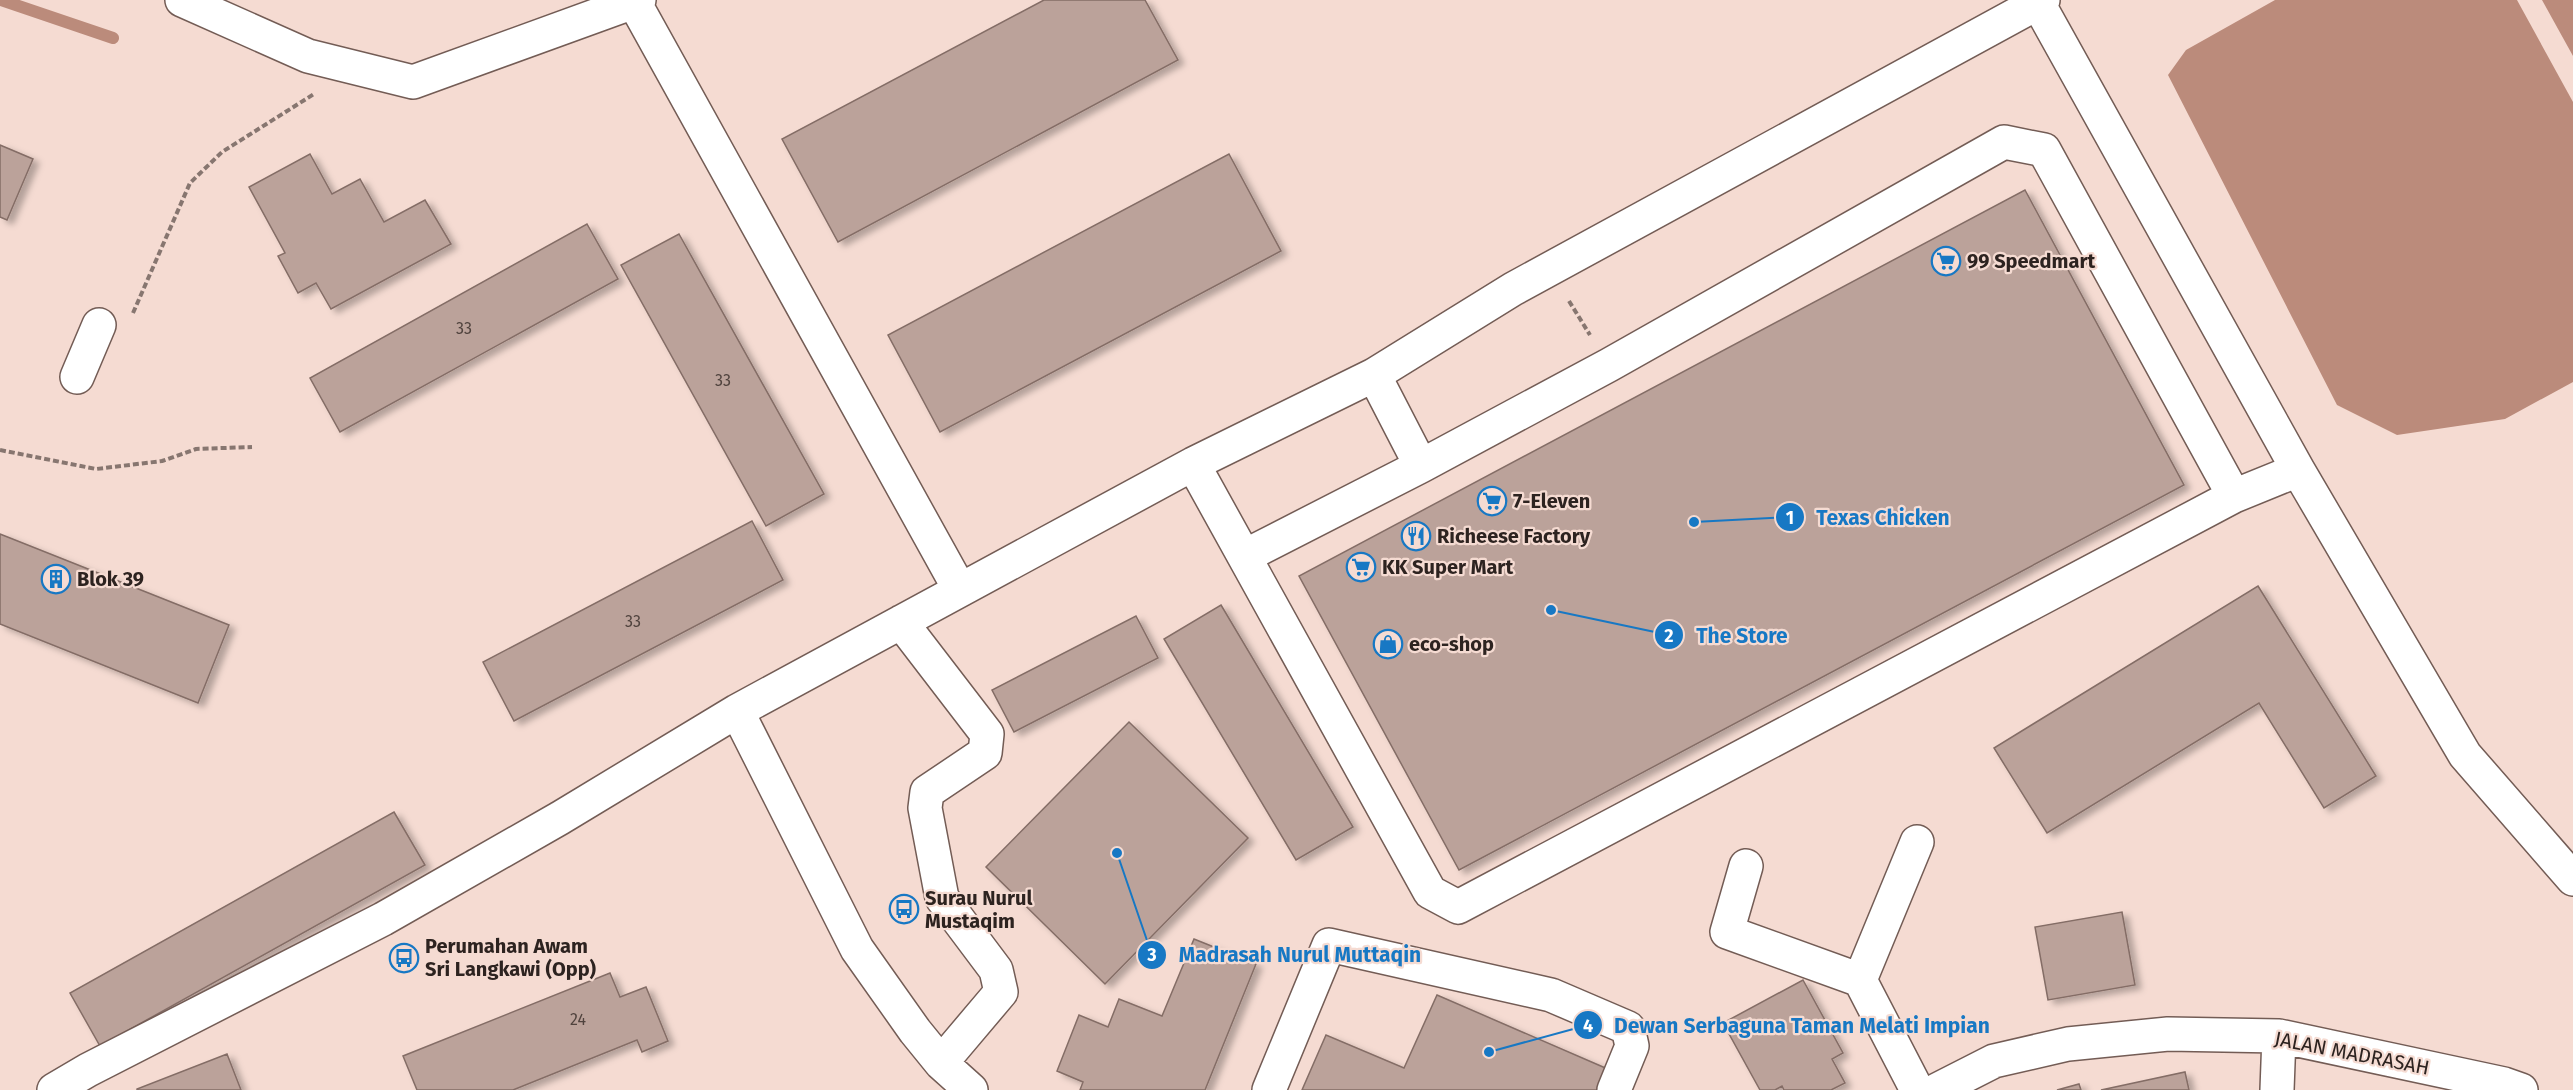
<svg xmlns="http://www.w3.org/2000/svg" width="2573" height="1090" viewBox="0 0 2573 1090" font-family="'Fira Sans',sans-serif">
<defs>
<filter id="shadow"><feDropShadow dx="6" dy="4" stdDeviation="3" flood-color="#0004"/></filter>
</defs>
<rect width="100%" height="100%" fill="#f5dbd2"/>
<path fill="#bb8b7b" d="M 2275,0 L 2517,0 L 2573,102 L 2573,382 L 2505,419 L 2397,435 L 2337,405 L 2168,75 L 2186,50 Z
M 2542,0 L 2573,0 L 2573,56 Z"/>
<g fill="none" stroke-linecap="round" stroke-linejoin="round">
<path stroke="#bb8b7b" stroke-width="12" d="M 1,0 L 113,38"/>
</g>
<path fill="#bba29a" stroke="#846d66" stroke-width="1.5" filter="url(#shadow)" d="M 1044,0 L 1145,0 L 1178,60 L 838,242 L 782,139 Z
M 0,145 L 33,159 L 7,220 L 0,217 Z
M 310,154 L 332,194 L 360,179 L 384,222 L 425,200 L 451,244 L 331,309 L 316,283 L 298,293 L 278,256 L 285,253 L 249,187 Z
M 1229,154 L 1281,251 L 940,432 L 888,335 Z
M 2025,190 L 2184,485 L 1459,870 L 1299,576 Z
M 587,224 L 618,279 L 340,432 L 310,378 Z
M 679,234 L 824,494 L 766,526 L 621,265 Z
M 752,521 L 783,580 L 514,721 L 483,662 Z
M 0,534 L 229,625 L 198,703 L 0,624 Z
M 2258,586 L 2376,776 L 2324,808 L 2259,703 L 2047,833 L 1994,748 Z
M 1221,605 L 1353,827 L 1296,860 L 1164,639 Z
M 1136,616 L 1158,658 L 1014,732 L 992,690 Z
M 1129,722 L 1248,838 L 1105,984 L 986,867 Z
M 394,812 L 425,865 L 100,1046 L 70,993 Z
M 2122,912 L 2135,985 L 2048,1000 L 2035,927 Z
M 1194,939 L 1256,964 L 1205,1090 L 1080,1090 L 1083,1082 L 1057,1071 L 1079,1015 L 1108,1027 L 1119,999 L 1162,1016 Z
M 610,973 L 620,997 L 646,987 L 668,1041 L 642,1052 L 637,1040 L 513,1090 L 417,1090 L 403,1056 Z
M 1803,980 L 1843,1053 L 1832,1059 L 1845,1083 L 1831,1090 L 1784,1090 L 1782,1086 L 1775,1090 L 1760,1090 L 1723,1023 Z
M 1437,995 L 1610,1070 L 1602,1090 L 1302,1090 L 1326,1035 L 1404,1068 Z
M 227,1054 L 241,1090 L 137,1090 L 137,1089 Z
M 2185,1072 L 2189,1090 L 2101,1090 Z
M 2079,1084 L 2081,1090 L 2057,1090 Z"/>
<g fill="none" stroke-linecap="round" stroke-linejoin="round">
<g stroke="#735c55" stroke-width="36">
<path id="minor" d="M 182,0 L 308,56 L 413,82 L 639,0
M 633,0 L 960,590
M 2038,3 L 2298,470 L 2465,755 L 2573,879
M 1374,375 L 1421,466
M 77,377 L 99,325
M 1193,464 L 1430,892 L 1458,907 L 2234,496 L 2298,470
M 1245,556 L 1421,466 L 1609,365 L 2004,142 L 2044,150 L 2234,496
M 901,622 L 987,734 L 985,753 L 927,792 L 925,808 L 942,898 L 996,970 L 1001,992 L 941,1063
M 737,711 L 857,949 L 915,1031 L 941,1063 L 971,1090
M 1917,842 L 1860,980 L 1917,1090
M 1746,866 L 1727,932 L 1860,980
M 54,1090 L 88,1070 L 383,919 L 560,818 L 737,711 L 1193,464 L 1374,375 L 1513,289 L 2043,0
M 1269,1090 L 1329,945 L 1551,995 L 1628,1028 L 1632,1046 L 1614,1090
M 1937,1090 L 1994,1061 L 2068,1044 L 2168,1034 L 2279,1036 L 2504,1084 L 2521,1090
M 2277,1090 L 2279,1036"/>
</g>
<path stroke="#877670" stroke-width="4" stroke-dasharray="6 3" stroke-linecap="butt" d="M 1569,301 L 1590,335
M 133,313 L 190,183 L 222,152 L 314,94
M 0,450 L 96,469 L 162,461 L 196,449 L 252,447"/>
<use href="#minor" stroke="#fff" stroke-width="33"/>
</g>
<defs>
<g id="supermarket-ring" transform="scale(1.5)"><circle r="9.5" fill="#f5dbd2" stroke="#1778c4" stroke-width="1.5"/><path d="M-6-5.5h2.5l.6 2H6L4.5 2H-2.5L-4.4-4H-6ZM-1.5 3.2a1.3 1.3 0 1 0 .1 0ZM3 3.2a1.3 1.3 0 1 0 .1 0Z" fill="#1778c4"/></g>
<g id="restaurant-ring" transform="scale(1.5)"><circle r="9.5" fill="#f5dbd2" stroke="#1778c4" stroke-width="1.5"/><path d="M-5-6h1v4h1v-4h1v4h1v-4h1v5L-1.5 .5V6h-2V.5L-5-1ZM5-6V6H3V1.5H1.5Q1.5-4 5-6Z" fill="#1778c4"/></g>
<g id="building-ring" transform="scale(1.5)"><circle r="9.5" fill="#f5dbd2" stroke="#1778c4" stroke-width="1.5"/><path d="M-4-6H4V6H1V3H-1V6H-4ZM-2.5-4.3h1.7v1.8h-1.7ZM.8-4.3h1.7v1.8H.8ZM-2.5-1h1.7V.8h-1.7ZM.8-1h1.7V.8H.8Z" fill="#1778c4"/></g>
<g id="shop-ring" transform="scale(1.5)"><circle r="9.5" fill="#f5dbd2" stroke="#1778c4" stroke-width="1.5"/><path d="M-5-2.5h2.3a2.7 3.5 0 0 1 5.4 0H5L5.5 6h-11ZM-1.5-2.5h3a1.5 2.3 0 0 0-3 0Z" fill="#1778c4"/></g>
<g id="bus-ring" transform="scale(1.5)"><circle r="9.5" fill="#f5dbd2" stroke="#1778c4" stroke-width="1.5"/><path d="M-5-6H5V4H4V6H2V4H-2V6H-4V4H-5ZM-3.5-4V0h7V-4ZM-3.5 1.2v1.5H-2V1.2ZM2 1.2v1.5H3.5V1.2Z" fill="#1778c4"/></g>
</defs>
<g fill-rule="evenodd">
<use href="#supermarket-ring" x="1946" y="261"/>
<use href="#supermarket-ring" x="1492" y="501"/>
<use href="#restaurant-ring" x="1416" y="536"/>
<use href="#supermarket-ring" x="1361" y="567"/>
<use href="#building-ring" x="56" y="579"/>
<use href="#shop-ring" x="1388" y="644"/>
<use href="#bus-ring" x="904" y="909"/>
<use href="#bus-ring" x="404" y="958"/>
</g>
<g text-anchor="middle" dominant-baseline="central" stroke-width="4.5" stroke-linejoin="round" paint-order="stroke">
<g font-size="16" fill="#50433e">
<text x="464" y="328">33</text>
<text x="723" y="380">33</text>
<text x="633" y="621">33</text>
<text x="578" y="1019">24</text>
</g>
<g font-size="20" font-weight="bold" fill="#2d2320" stroke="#f5dbd2" text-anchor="start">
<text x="1967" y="261">99 Speedmart</text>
<text x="1513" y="501">7-Eleven</text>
<text x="1437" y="536">Richeese Factory</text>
<text x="1382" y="567">KK Super Mart</text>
<text x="77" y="579">Blok 39</text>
<text x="1409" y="644">eco-shop</text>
<text x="925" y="898">Surau Nurul<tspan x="925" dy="23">Mustaqim</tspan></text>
<text x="425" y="946">Perumahan Awam<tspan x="425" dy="23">Sri Langkawi (Opp)</tspan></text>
</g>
<g font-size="20" fill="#2d2320" stroke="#f5dbd2">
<text transform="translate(2352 1053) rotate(11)">JALAN MADRASAH</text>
</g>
</g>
<path fill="none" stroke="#1778c4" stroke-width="2" d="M1694 522L1790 517M1551 610L1669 635M1117 853L1152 955M1489 1052L1588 1025"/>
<g fill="#1778c4" stroke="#f5dbd2" stroke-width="2">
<circle cx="1694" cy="522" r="6"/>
<circle cx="1551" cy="610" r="6"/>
<circle cx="1117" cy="853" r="6"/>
<circle cx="1489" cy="1052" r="6"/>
<circle cx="1790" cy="517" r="15"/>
<circle cx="1669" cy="635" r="15"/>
<circle cx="1152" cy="955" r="15"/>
<circle cx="1588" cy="1025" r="15"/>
</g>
<g font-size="18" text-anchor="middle" font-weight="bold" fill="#fff">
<text x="1790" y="524">1</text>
<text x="1669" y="642">2</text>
<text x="1152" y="961">3</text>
<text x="1588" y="1032">4</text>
</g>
<g font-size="21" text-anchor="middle" font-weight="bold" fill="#1778c4" stroke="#f5dbd2" stroke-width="4.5" stroke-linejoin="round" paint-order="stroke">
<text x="1883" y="525">Texas Chicken</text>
<text x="1742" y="643">The Store</text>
<text x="1300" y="962">Madrasah Nurul Muttaqin</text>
<text x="1802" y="1033">Dewan Serbaguna Taman Melati Impian</text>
</g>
</svg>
